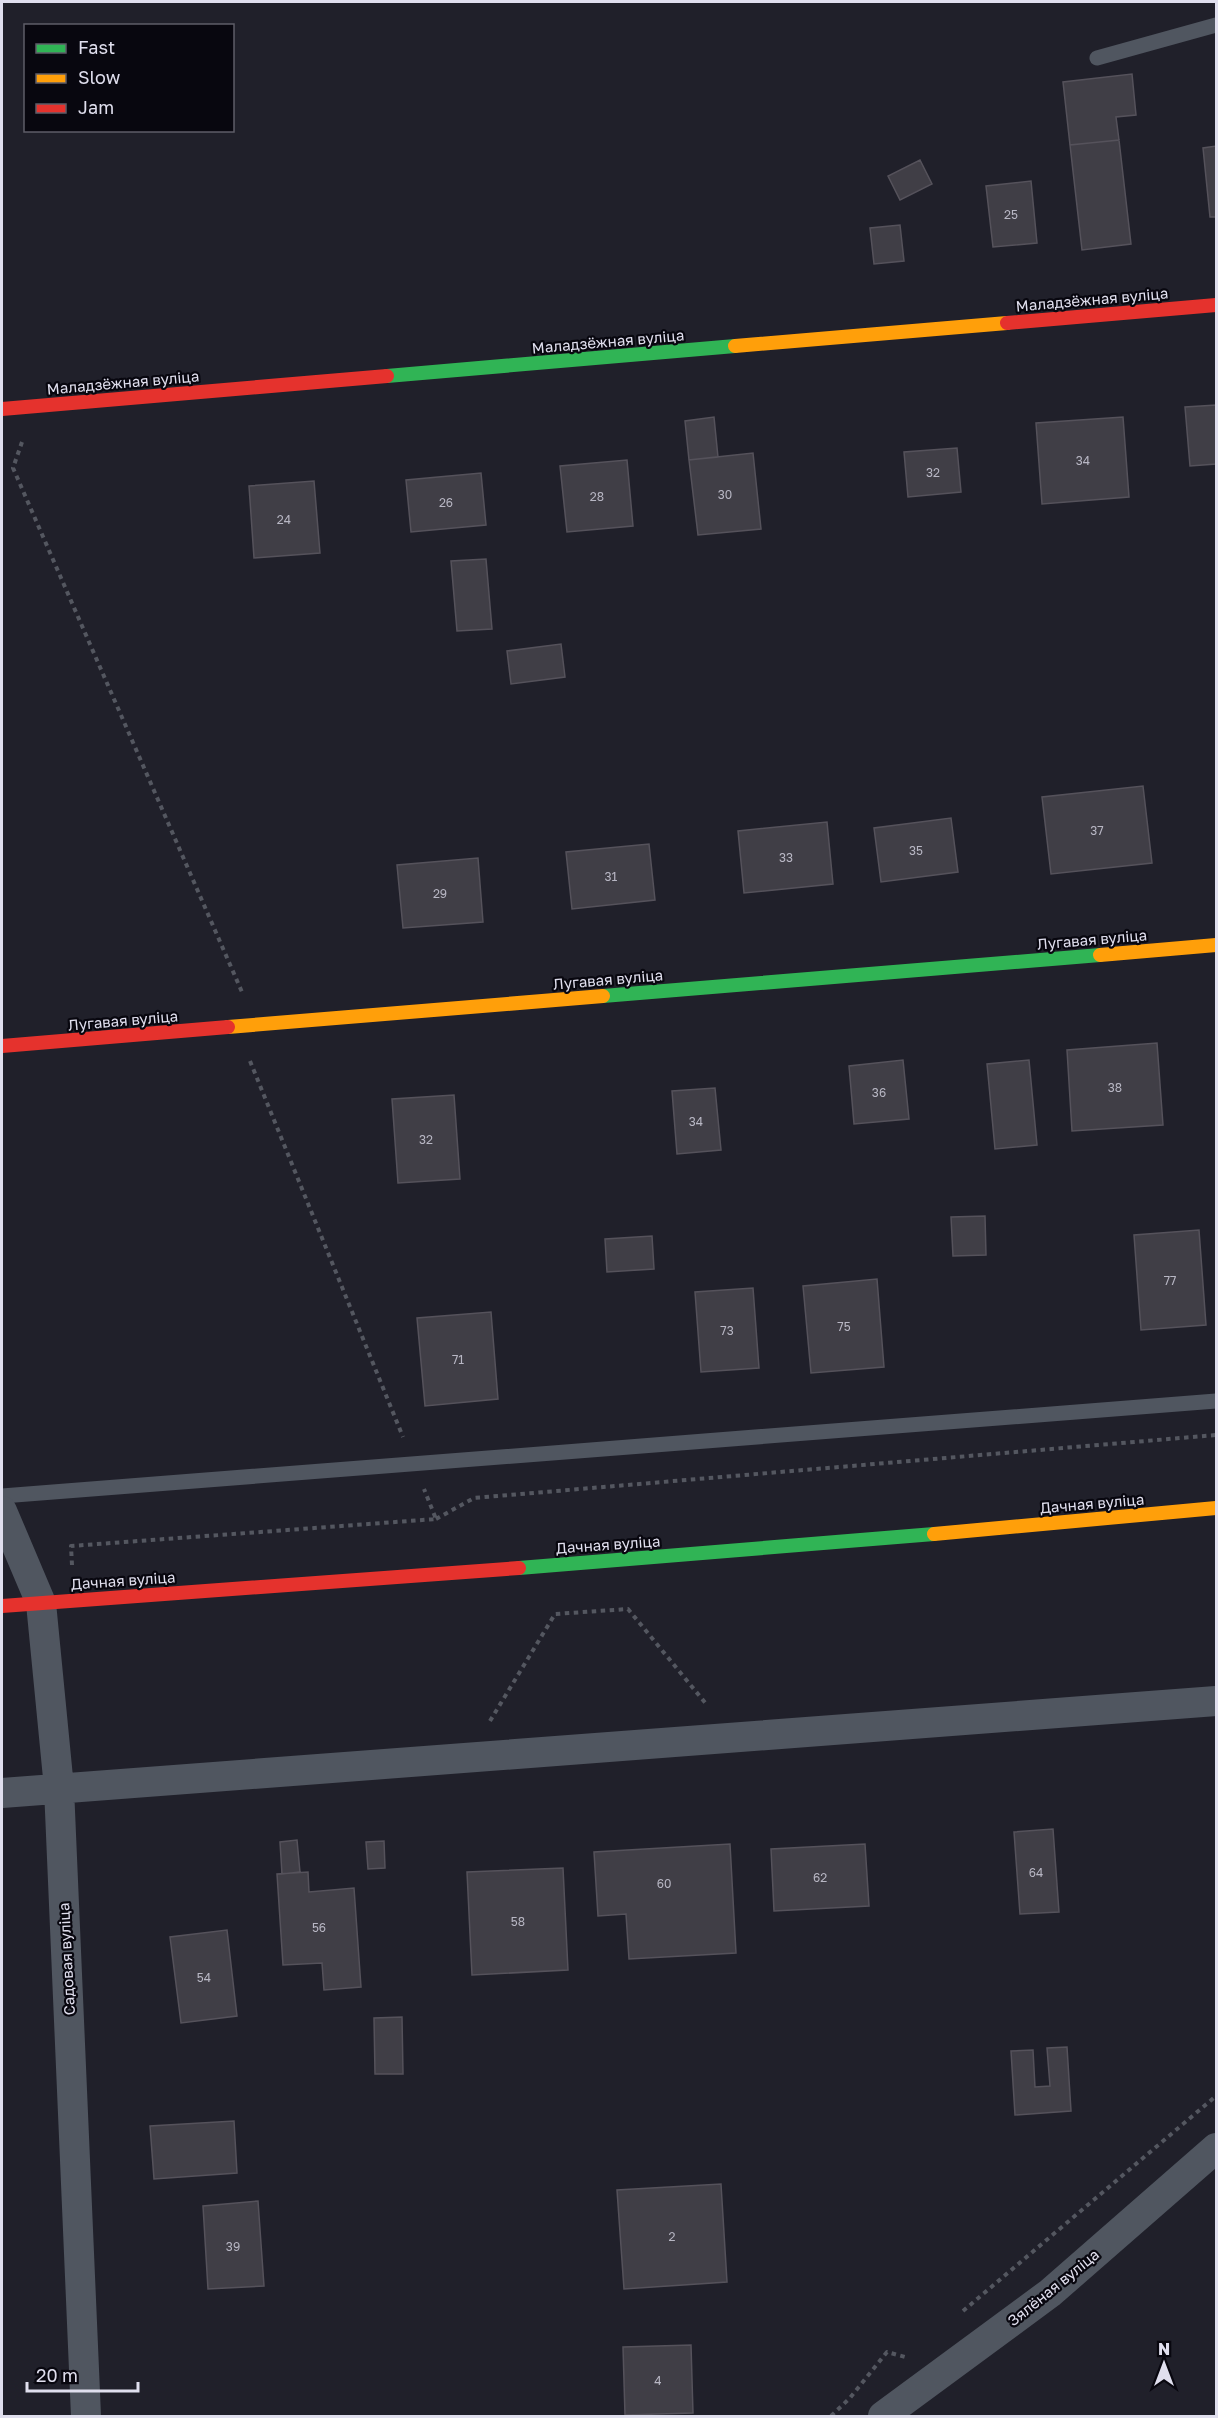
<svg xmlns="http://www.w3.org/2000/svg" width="1218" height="2418" viewBox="0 0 1218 2418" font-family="'Golos Text',sans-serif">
<rect width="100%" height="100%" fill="#20202a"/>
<path fill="#403e46" stroke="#55525b" stroke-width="1.5" d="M 1132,74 L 1136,115 L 1116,117 L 1119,140 L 1070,145 L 1063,82 Z
M 1119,140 L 1131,244 L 1082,250 L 1070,145 Z
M 1216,146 L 1216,217 L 1210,217 L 1203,148 Z
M 920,160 L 932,184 L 900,200 L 888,176 Z
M 1031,181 L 1037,243 L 993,247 L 986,186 Z
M 900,225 L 904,261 L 874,264 L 870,228 Z
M 1216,405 L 1216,464 L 1190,466 L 1185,407 Z
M 714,417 L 718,457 L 689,460 L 685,421 Z
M 1123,417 L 1129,497 L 1042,504 L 1036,423 Z
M 957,448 L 961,492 L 908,497 L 904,452 Z
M 753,453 L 761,529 L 698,535 L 689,460 Z
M 627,460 L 633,526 L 567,532 L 560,466 Z
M 481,473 L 486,525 L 411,532 L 406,480 Z
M 314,481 L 320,553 L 254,558 L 249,486 Z
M 486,559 L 492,629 L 457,631 L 451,561 Z
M 561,644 L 565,677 L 511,684 L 507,651 Z
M 1143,786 L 1152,863 L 1051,874 L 1042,797 Z
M 951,818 L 958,872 L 881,882 L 874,828 Z
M 827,822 L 833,884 L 744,893 L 738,831 Z
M 649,844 L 655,900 L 572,909 L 566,852 Z
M 478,858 L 483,922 L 403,928 L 397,865 Z
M 1157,1043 L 1163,1125 L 1072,1131 L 1067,1050 Z
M 903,1060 L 909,1119 L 854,1124 L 849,1066 Z
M 1029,1060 L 1037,1145 L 995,1149 L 987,1064 Z
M 715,1088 L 721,1150 L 677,1154 L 672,1091 Z
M 454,1095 L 460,1179 L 398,1183 L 392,1099 Z
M 985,1216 L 986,1255 L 953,1256 L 951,1217 Z
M 1199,1230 L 1206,1325 L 1141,1330 L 1134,1235 Z
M 652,1236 L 654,1269 L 607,1272 L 605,1239 Z
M 877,1279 L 884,1367 L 811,1373 L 803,1286 Z
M 753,1288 L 759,1368 L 701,1372 L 695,1292 Z
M 491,1312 L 498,1399 L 425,1406 L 417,1318 Z
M 1053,1829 L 1059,1912 L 1020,1914 L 1014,1832 Z
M 297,1840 L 300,1872 L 282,1874 L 280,1842 Z
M 384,1841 L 385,1868 L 368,1869 L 366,1842 Z
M 730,1844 L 736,1953 L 629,1959 L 626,1914 L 598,1916 L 594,1852 Z
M 865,1844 L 869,1906 L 774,1911 L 771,1849 Z
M 563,1868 L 568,1970 L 472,1975 L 467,1872 Z
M 308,1872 L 309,1892 L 354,1888 L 361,1987 L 324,1990 L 322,1963 L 283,1965 L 277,1874 Z
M 227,1930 L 237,2016 L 181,2023 L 170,1937 Z
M 402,2017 L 403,2074 L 375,2074 L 374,2018 Z
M 1067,2047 L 1071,2111 L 1015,2115 L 1011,2051 L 1033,2050 L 1035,2087 L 1050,2086 L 1047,2048 Z
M 234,2121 L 237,2173 L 154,2179 L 150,2126 Z
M 721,2184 L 727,2282 L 624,2289 L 617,2190 Z
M 258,2201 L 264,2286 L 208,2289 L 203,2206 Z
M 691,2345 L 693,2413 L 625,2415 L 623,2347 Z"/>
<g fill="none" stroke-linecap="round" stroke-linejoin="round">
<path stroke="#545760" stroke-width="4" stroke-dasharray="4.5 4.5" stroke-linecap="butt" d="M 22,442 L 13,468 L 242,992
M 250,1061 L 403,1437
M 436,1519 L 474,1498 L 1216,1435
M 72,1565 L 71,1546 L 436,1519 L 424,1489
M 490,1721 L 555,1614 L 628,1609 L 707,1705
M 963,2311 L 1216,2096
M 831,2416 L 850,2398 L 887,2352 L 905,2357"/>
<path stroke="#505660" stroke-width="15" d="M 1097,58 L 1216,25
M 2,1496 L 1216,1401"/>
<path stroke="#505660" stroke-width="30" d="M 2,1511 L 41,1603 L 59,1788 L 86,2416
M 2,1793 L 1216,1701
M 883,2416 L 1050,2293 L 1216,2148"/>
<path stroke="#30b455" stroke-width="14" d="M 387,376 L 735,346
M 603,996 L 1100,955
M 519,1568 L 934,1534"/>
<path stroke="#ff9f0a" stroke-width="14" d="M 735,346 L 1007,323
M 1100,955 L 1216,945
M 228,1027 L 603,996
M 934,1534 L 1216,1508"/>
<path stroke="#e5322d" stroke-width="14" d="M 1007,323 L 1216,305
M 2,409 L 387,376
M 2,1046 L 228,1027
M 2,1606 L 519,1568"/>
</g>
<g text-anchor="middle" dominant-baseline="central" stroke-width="4.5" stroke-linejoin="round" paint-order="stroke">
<g font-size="12" fill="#b8b7c4">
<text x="1011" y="214">25</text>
<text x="1083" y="460">34</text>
<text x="933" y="472">32</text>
<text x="725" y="494">30</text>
<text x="597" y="496">28</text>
<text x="446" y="502">26</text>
<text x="284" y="519">24</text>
<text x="1097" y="830">37</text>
<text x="916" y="850">35</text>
<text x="786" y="857">33</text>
<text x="611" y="876">31</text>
<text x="440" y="893">29</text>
<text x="1115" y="1087">38</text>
<text x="879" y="1092">36</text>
<text x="696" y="1121">34</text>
<text x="426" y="1139">32</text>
<text x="1170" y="1280">77</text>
<text x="844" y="1326">75</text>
<text x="727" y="1330">73</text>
<text x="458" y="1359">71</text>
<text x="1036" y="1872">64</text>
<text x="820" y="1877">62</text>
<text x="664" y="1883">60</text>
<text x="518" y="1921">58</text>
<text x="319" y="1927">56</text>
<text x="204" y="1977">54</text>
<text x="672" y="2236">2</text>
<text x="233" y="2246">39</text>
<text x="658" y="2380">4</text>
</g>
<g font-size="15" fill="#e0dfee" stroke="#08070f">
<text transform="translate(1092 299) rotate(-5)">Маладзёжная вуліца</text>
<text transform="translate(608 341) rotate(-5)">Маладзёжная вуліца</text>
<text transform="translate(123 382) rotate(-5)">Маладзёжная вуліца</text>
<text transform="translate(1092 939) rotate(-5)">Лугавая вуліца</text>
<text transform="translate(608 979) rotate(-5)">Лугавая вуліца</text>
<text transform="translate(123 1020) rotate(-5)">Лугавая вуліца</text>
<text transform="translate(1092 1503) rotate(-5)">Дачная вуліца</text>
<text transform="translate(608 1544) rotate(-4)">Дачная вуліца</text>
<text transform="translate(123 1580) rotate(-4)">Дачная вуліца</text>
<text transform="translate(66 1959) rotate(-93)">Садовая вуліца</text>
<text transform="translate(1053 2287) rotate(-39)">Зялёная вуліца</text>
</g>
</g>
<rect width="1218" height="2418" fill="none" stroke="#e0dfee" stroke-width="6"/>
<rect x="24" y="24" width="210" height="108" fill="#08070f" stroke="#5e5d68" stroke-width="1.5"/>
<rect x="36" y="44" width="30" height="9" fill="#30b455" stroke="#5e5d68" stroke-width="1.5"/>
<text x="78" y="54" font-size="18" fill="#e0dfee">Fast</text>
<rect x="36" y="74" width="30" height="9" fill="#ff9f0a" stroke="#5e5d68" stroke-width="1.5"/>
<text x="78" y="84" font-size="18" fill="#e0dfee">Slow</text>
<rect x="36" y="104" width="30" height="9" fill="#e5322d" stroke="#5e5d68" stroke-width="1.5"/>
<text x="78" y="114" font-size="18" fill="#e0dfee">Jam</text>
<g transform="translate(1164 2364)" stroke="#08070f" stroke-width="4.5" paint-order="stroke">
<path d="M0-4.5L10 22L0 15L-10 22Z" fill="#e0dfee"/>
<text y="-9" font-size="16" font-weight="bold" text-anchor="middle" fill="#e0dfee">N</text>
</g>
<path d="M27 2382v9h111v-9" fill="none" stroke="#e0dfee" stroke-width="3"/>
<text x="36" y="2382" font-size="18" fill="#e0dfee" stroke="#08070f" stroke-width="4.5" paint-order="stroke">20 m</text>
</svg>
